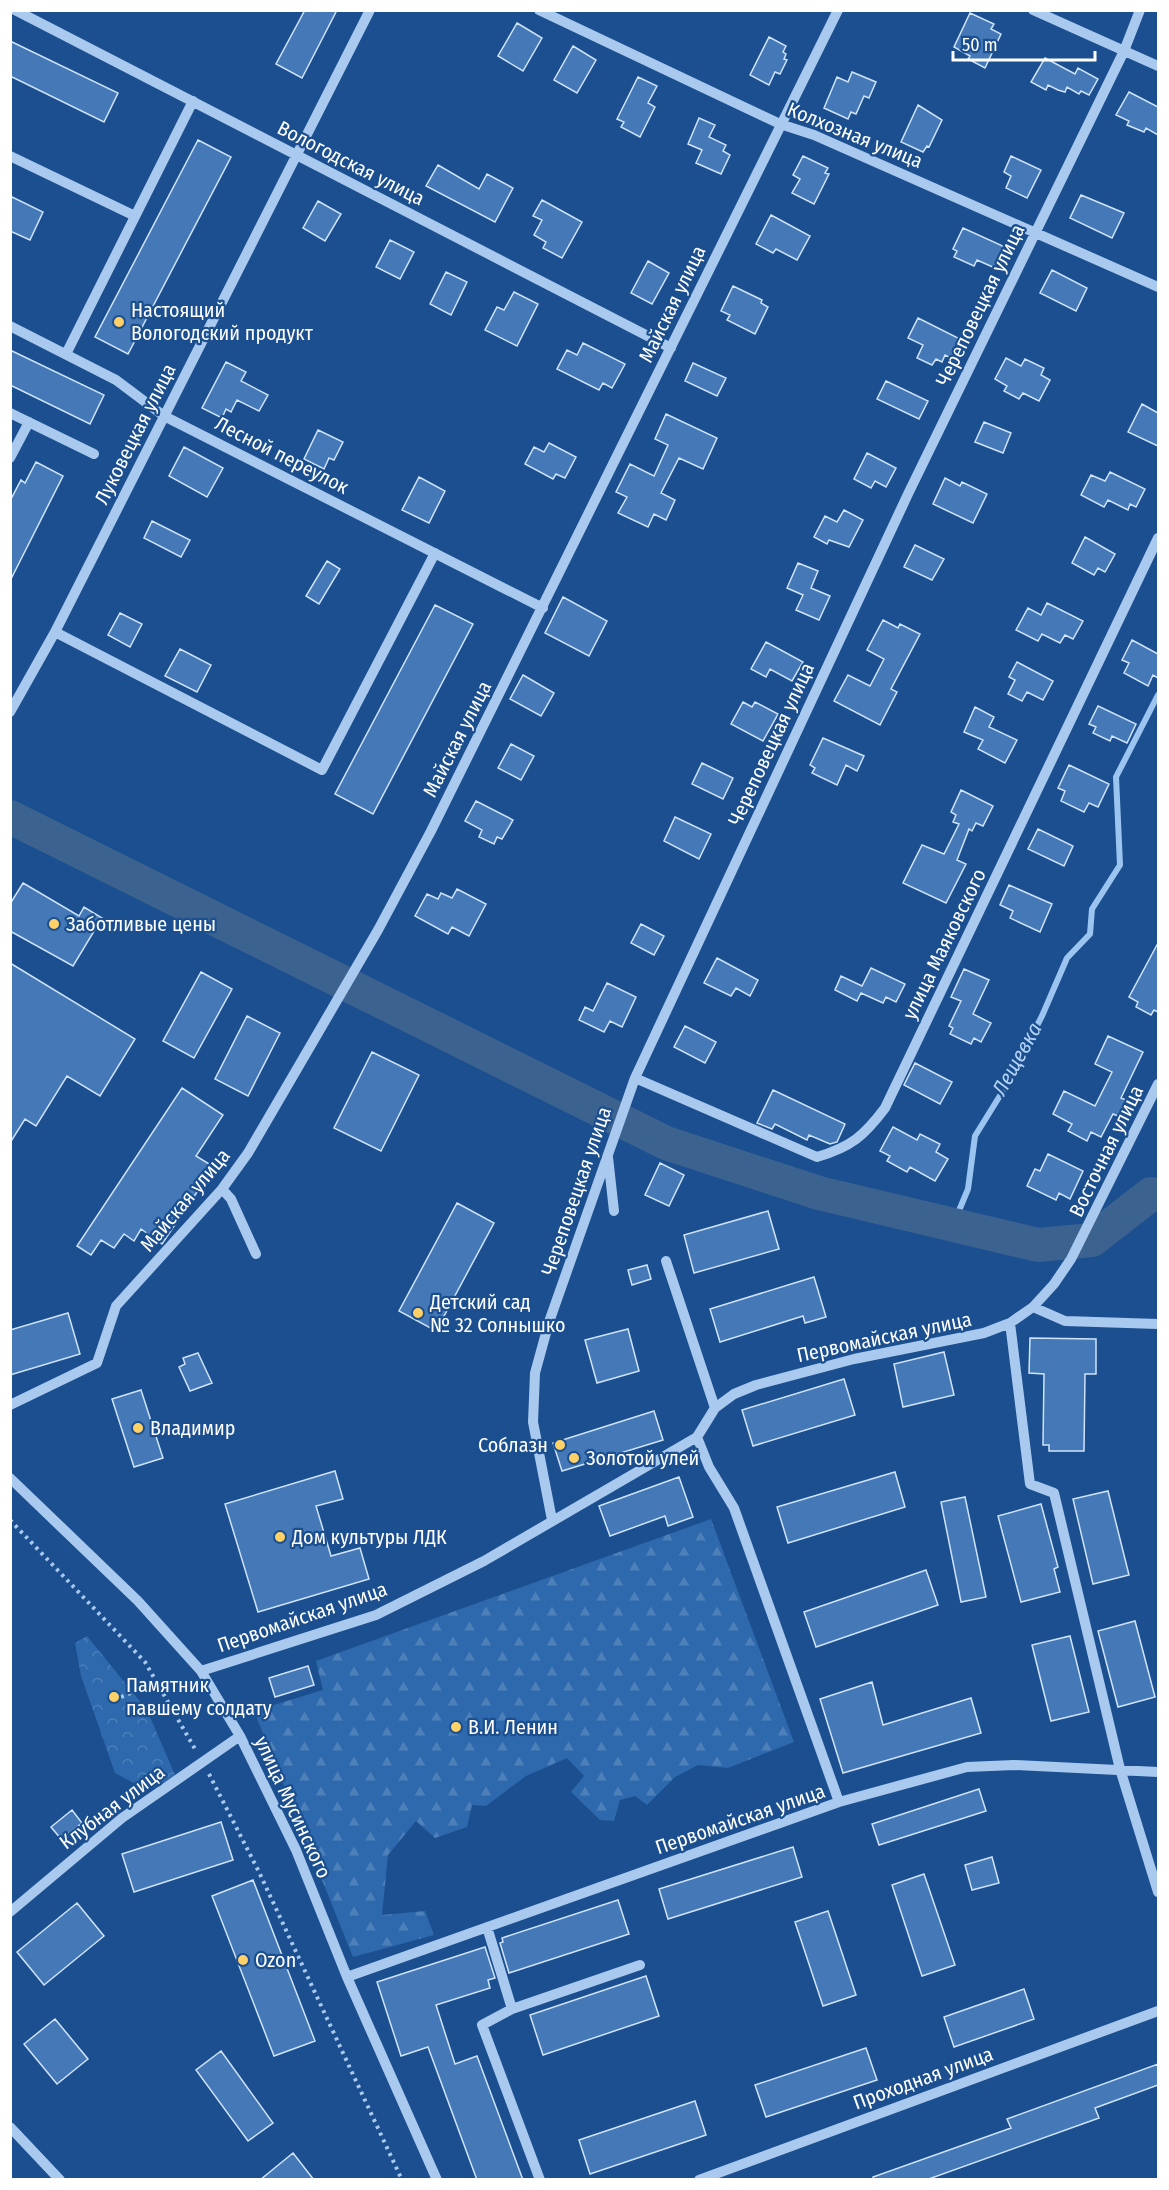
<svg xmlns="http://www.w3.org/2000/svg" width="1169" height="2190" viewBox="0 0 1169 2190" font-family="'Fira Sans Condensed',sans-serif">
<defs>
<pattern id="forest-firs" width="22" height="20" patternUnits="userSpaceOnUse" patternTransform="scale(1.5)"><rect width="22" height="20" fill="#2e69ad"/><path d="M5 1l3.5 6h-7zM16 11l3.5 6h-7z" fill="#4d80b9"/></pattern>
<pattern id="park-crowns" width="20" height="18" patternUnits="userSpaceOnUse" patternTransform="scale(1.5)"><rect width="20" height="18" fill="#2e69ad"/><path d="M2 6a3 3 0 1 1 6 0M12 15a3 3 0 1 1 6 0" fill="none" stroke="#4d80b9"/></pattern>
</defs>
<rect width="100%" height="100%" fill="#1b4f8f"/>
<path fill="url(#forest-firs)" d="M 711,1519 L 794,1742 L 728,1768 L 698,1765 L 675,1777 L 647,1805 L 635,1796 L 620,1800 L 614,1821 L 600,1820 L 571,1792 L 584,1776 L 567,1758 L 526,1776 L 486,1806 L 472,1805 L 467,1827 L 435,1838 L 416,1821 L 388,1855 L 382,1915 L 425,1911 L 434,1935 L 353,1957 L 254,1711 L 323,1690 L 316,1661 Z"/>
<path fill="url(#park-crowns)" d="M 87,1636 L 147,1710 L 175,1775 C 145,1795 146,1789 115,1773 L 81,1676 L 75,1643 Z"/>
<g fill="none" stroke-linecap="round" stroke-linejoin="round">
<path stroke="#9cc4f0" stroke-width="6" d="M 953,1225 L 968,1189 L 975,1136 L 1001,1094 L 1042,1016 L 1067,958 L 1090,934 L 1092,909 L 1120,865 L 1116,777 L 1158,695"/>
<path stroke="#3c6290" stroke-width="34" d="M 10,817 L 666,1143 L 819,1193 L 1038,1245 L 1092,1240 L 1151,1194 L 1158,1195"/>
</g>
<path fill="#4478b7" stroke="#cfe3fa" stroke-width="1.5" d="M 305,10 L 337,10 L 302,78 L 276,64 Z
M 970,13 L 994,24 L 991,29 L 1001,34 L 985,68 L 968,59 L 970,56 L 954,47 Z
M 517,23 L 542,38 L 523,71 L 498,56 Z
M 769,37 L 786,46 L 783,52 L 786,54 L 784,59 L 787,60 L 780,74 L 775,72 L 769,85 L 750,75 Z
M 10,41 L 118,93 L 104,122 L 10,76 Z
M 573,46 L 596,60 L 577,93 L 554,80 Z
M 1045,58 L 1075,74 L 1078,68 L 1098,79 L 1089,95 L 1081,91 L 1079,94 L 1067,87 L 1065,92 L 1058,90 L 1048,85 L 1046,90 L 1031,82 Z
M 852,72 L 876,82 L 869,98 L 864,96 L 856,114 L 851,112 L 848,119 L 824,108 L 837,77 L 848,82 Z
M 638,77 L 657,86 L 648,103 L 655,107 L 640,137 L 621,127 L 624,122 L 617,119 Z
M 1129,92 L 1158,107 L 1158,135 L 1146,128 L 1144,132 L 1127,125 L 1129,121 L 1116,115 Z
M 918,105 L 942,120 L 929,147 L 927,146 L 923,152 L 901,142 Z
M 699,118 L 715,125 L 709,137 L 726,145 L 723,151 L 730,155 L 721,174 L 696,163 L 702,150 L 688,144 Z
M 198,140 L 231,157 L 128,354 L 95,337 Z
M 803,156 L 828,168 L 825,173 L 829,174 L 814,204 L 792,193 L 800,179 L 793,175 Z
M 1011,156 L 1041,170 L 1027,198 L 1006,188 L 1011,176 L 1004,172 Z
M 438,165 L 479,189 L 487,174 L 513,188 L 495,222 L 426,186 Z
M 1081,195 L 1124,213 L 1112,238 L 1070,218 Z
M 10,196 L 43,212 L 30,240 L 10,231 Z
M 542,200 L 582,222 L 562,258 L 543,248 L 546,242 L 534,235 L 542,220 L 533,216 Z
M 318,201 L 341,214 L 325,241 L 303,228 Z
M 771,215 L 810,236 L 797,260 L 776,249 L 773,253 L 756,244 Z
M 963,228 L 1005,247 L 995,268 L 977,260 L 974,266 L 954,257 L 957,251 L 953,249 Z
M 390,240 L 414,252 L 400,279 L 376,267 Z
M 648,261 L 669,273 L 652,304 L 631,293 Z
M 1052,270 L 1087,288 L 1076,311 L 1040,293 Z
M 446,272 L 467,282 L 451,315 L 430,304 Z
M 733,286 L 762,300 L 761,303 L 768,307 L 755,334 L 727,320 L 730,315 L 721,311 Z
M 514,292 L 538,304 L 517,346 L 485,330 L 497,307 L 504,310 Z
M 918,318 L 960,339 L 951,358 L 945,355 L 942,362 L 936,359 L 932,365 L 917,358 L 923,345 L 908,338 Z
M 583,343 L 625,364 L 612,388 L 603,383 L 599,390 L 557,369 L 567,350 L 577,355 Z
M 10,350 L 104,395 L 90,424 L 10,385 Z
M 1006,358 L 1021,366 L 1025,359 L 1044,368 L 1041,375 L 1050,380 L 1039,401 L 1023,393 L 1019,399 L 1004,391 L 1007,386 L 995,379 Z
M 226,362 L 246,372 L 241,381 L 268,395 L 259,411 L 237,400 L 231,412 L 226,409 L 222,418 L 202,408 Z
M 693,363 L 726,378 L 717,396 L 685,381 Z
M 886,381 L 928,401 L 919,419 L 877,399 Z
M 1142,404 L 1158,413 L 1158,446 L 1128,432 Z
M 666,414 L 717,438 L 703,469 L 679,458 L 661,493 L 675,500 L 666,520 L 654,514 L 648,527 L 618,513 L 627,497 L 616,492 L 630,464 L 654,476 L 668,445 L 655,439 Z
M 984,422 L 1011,433 L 1003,453 L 975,442 Z
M 318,430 L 343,442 L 334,460 L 329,458 L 324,469 L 304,459 Z
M 549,443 L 576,457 L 565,478 L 556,474 L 553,479 L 525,464 L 534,447 L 544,452 Z
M 184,447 L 223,468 L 207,497 L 169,476 Z
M 867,453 L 896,468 L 886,487 L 875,481 L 871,488 L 854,479 Z
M 36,462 L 63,476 L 10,581 L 10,501 L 21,480 L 25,483 Z
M 1110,472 L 1145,489 L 1136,507 L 1130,504 L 1128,510 L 1108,500 L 1104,507 L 1081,495 L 1091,475 L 1105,481 Z
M 419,477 L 445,491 L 429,523 L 402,510 Z
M 945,478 L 960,486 L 962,482 L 987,494 L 973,523 L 933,504 Z
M 844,510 L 863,520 L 849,547 L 829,540 L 827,544 L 814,537 L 825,516 L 837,522 Z
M 152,521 L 190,540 L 181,557 L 144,538 Z
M 1085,537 L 1115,554 L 1105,572 L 1098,568 L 1094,575 L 1072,563 Z
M 915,545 L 944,559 L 932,580 L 904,567 Z
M 327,561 L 340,569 L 319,604 L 306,596 Z
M 798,563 L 818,571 L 811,588 L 830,596 L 819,620 L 796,610 L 803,595 L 787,588 Z
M 563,597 L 607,621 L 589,656 L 545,633 Z
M 1047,603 L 1083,621 L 1073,639 L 1065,635 L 1060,643 L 1042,634 L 1038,641 L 1016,630 L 1028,608 L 1041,615 Z
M 435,605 L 473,624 L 373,814 L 335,794 Z
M 120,613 L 142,624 L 130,647 L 108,635 Z
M 883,620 L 898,628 L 900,624 L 920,634 L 891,689 L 897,692 L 880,725 L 834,701 L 848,675 L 870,686 L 884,659 L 867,650 Z
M 1132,640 L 1158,654 L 1158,678 L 1153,675 L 1148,686 L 1124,673 L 1129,663 L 1122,660 Z
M 766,642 L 803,662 L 792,681 L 770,669 L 766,677 L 751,669 Z
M 180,649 L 211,665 L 197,692 L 165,676 Z
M 1017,662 L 1053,681 L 1043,700 L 1027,692 L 1022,701 L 1008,694 L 1015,680 L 1009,677 Z
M 523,675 L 554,693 L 541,716 L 510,699 Z
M 743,702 L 752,707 L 755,702 L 778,714 L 763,741 L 731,724 Z
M 1098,706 L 1136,724 L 1127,743 L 1112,736 L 1110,741 L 1093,733 L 1096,727 L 1089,724 Z
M 975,707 L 994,717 L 989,727 L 1017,740 L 1005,763 L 978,749 L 983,740 L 964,732 Z
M 823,738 L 864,756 L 857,771 L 846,765 L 837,785 L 812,773 L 815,768 L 810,765 Z
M 511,744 L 534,756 L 521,780 L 498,768 Z
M 702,763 L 733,778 L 723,799 L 692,784 Z
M 1069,765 L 1109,784 L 1098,807 L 1089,803 L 1084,812 L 1061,801 L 1065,791 L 1058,788 Z
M 961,790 L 993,806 L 983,826 L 976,823 L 972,831 L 969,829 L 957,860 L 966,864 L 946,903 L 903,883 L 922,845 L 944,854 L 959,824 L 953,822 L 956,815 L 951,812 Z
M 476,801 L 513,820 L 502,839 L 497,837 L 494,844 L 479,837 L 482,830 L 465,821 Z
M 675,817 L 711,834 L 699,859 L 664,841 Z
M 1038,829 L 1073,846 L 1064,866 L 1028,849 Z
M 23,883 L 79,916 L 84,907 L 102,918 L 73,966 L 10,931 L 10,904 Z
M 1009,885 L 1052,904 L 1040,932 L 1010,918 L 1013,911 L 1000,905 Z
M 457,889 L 486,904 L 469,936 L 452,927 L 448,934 L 415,916 L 427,894 L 438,899 L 441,893 L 452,898 Z
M 641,924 L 664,936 L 654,955 L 631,943 Z
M 1158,943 L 1158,1012 L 1154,1010 L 1151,1015 L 1136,1007 L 1138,1002 L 1129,997 Z
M 717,958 L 758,980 L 750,996 L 736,988 L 731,996 L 704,983 Z
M 10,963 L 135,1039 L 100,1096 L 67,1076 L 36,1126 L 25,1119 L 10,1143 Z
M 871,968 L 905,984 L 896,1002 L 886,997 L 883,1003 L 861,993 L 857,1001 L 835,990 L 841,976 L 862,986 Z
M 964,969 L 989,980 L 973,1014 L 991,1023 L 981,1042 L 974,1038 L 971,1044 L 950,1034 L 953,1028 L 949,1026 L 961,1001 L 951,997 Z
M 201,972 L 232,989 L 194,1058 L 163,1041 Z
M 607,983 L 636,997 L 622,1027 L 610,1021 L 604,1032 L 579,1020 L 585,1007 L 593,1011 Z
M 247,1016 L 280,1033 L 248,1096 L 215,1079 Z
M 685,1026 L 716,1042 L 705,1063 L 674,1047 Z
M 1108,1036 L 1143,1052 L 1121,1098 L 1126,1100 L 1118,1116 L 1113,1114 L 1101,1137 L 1091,1132 L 1087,1141 L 1068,1131 L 1072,1124 L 1053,1114 L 1064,1091 L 1095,1106 L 1112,1072 L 1095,1064 Z
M 372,1052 L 419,1075 L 381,1151 L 334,1128 Z
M 915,1063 L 952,1082 L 940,1104 L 904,1085 Z
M 182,1088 L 223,1115 L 196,1156 L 214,1167 L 162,1244 L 141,1229 L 134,1241 L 124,1234 L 114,1248 L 101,1240 L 91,1255 L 77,1246 Z
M 773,1090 L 845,1124 L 837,1142 L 830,1144 L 809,1135 L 807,1140 L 775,1124 L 772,1129 L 757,1123 Z
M 893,1127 L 917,1140 L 920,1134 L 940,1144 L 936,1152 L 948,1159 L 935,1181 L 910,1167 L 907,1172 L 887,1161 L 890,1156 L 880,1151 Z
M 1048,1154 L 1083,1171 L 1070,1199 L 1059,1193 L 1056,1200 L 1027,1186 L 1035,1169 L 1040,1171 Z
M 660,1163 L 684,1175 L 669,1206 L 645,1195 Z
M 457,1203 L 494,1223 L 436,1331 L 399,1311 Z
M 768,1211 L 779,1249 L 694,1273 L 684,1235 Z
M 647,1265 L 651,1279 L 632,1285 L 628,1270 Z
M 814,1277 L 826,1317 L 805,1323 L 803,1316 L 720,1342 L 710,1309 Z
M 68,1313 L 80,1354 L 10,1375 L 10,1330 Z
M 628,1329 L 639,1371 L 597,1383 L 585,1340 Z
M 1030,1338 L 1096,1339 L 1096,1374 L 1085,1374 L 1084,1451 L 1049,1451 L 1049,1445 L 1043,1445 L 1044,1374 L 1029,1373 Z
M 944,1352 L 954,1395 L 903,1407 L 894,1364 Z
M 198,1353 L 212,1383 L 190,1391 L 179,1367 L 185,1364 L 183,1358 Z
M 844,1379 L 855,1415 L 753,1446 L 742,1410 Z
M 141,1390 L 163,1458 L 134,1467 L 112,1399 Z
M 654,1411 L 663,1440 L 562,1471 L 553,1443 Z
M 335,1471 L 343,1499 L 316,1506 L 331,1556 L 360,1548 L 369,1579 L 258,1612 L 225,1504 Z
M 895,1472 L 905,1507 L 788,1543 L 777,1507 Z
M 679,1477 L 693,1517 L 668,1526 L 665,1516 L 610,1536 L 599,1506 Z
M 1108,1491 L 1129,1575 L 1093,1584 L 1073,1499 Z
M 965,1497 L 986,1597 L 961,1602 L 941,1502 Z
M 1041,1504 L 1058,1567 L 1054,1569 L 1060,1592 L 1021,1602 L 998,1516 Z
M 926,1570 L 938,1605 L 816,1647 L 804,1612 Z
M 1135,1621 L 1155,1697 L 1118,1707 L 1098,1631 Z
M 1070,1636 L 1089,1712 L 1051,1721 L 1032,1645 Z
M 308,1666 L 314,1685 L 275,1697 L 269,1678 Z
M 872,1682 L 883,1725 L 971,1698 L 981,1733 L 843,1773 L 820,1699 Z
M 979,1789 L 986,1811 L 879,1845 L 872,1824 Z
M 72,1810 L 82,1823 L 61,1839 L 51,1827 Z
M 221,1822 L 233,1860 L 134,1892 L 122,1854 Z
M 793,1847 L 802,1877 L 668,1919 L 659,1889 Z
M 992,1857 L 999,1883 L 972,1890 L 965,1865 Z
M 924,1874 L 955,1965 L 922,1976 L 892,1885 Z
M 253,1880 L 315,2041 L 274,2056 L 212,1896 Z
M 618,1900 L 629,1934 L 509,1973 L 500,1943 L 503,1942 L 502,1938 Z
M 77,1903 L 104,1936 L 44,1985 L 17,1952 Z
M 828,1911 L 856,1995 L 823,2006 L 795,1922 Z
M 485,1947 L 495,1978 L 488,1980 L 490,1988 L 436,2005 L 455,2064 L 477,2056 L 523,2180 L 477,2180 L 428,2047 L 401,2056 L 377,1982 Z
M 646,1976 L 659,2016 L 543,2055 L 530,2015 Z
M 1024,1989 L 1034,2019 L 954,2047 L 944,2017 Z
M 55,2019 L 88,2059 L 57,2084 L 24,2044 Z
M 866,2048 L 877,2080 L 766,2117 L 755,2085 Z
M 221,2051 L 273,2123 L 248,2141 L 196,2070 Z
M 1158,2064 L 1158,2085 L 1095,2108 L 1099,2118 L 926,2180 L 873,2180 L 873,2177 L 1011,2128 L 1007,2119 Z
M 695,2101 L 706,2135 L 590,2174 L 579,2140 Z
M 293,2153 L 314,2180 L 260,2180 Z"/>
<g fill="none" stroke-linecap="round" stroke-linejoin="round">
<path stroke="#a9c9ee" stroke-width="4" stroke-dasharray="3 4.5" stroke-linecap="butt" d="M 10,1520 L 145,1662 L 195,1749
M 121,1697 L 156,1682
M 209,1774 L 259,1872 L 402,2180"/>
<path stroke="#a9c9ee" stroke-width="10" d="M 15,10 L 671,348
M 539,10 L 780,124 L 814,135 L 1158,287
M 1033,10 L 1158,66
M 10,156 L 135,216
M 10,326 L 116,380 L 164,416 L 543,608
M 66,354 L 193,101
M 10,413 L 94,454
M 10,458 L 29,422
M 55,632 L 322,770 L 435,553
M 10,712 L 55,632 L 370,10
M 635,1078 L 817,1157 C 851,1147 864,1136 885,1108 L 1158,538
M 608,1157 L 614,1211
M 222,1189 L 231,1199 L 256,1254
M 666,1261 L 715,1408
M 1033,1307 L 1065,1321 L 1158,1324
M 1010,1323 L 1030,1484 L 1054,1493 L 1120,1769 L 1158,1892
M 10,1405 L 97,1363 L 116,1306 L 222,1189 L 248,1153 L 378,930 L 431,831 L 838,10
M 697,1437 L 709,1467 L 734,1508 L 839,1802
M 10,1478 L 138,1601 L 201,1671 L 240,1736 L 296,1850 L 347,1977 L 437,2180
M 552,1520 L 533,1422 L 535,1373 L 549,1322 L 635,1078 L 908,494 L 1124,51 L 1140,10
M 201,1671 L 376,1615 L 484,1561 L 697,1437 L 715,1408 L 734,1394 L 756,1385 L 854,1359 L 984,1333 L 1010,1323 L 1033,1307 L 1054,1284 L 1071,1259 L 1158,1084
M 10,1912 L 122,1818 L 240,1736
M 487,1927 L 512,2009 L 640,1965
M 347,1977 L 839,1802 L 967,1767 L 1014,1765 L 1158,1772
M 512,2009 L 482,2025 L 540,2180
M 10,2127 L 60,2180
M 699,2180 L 1158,2011"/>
</g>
<g fill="#ffd166" stroke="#1b4f8f" stroke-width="2">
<circle cx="119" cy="322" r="6"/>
<circle cx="54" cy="924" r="6"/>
<circle cx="418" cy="1313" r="6"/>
<circle cx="138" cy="1428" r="6"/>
<circle cx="560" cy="1445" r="6"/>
<circle cx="574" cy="1458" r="6"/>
<circle cx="280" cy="1537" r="6"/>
<circle cx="114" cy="1697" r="6"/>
<circle cx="456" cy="1727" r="6"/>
<circle cx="243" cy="1960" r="6"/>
</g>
<g text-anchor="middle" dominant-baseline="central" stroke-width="4.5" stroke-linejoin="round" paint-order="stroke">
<g font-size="20" fill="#fff" stroke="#1b4f8f">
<text transform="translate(855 135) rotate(22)">Колхозная улица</text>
<text transform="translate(351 163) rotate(27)">Вологодская улица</text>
<text transform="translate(672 304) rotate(-64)">Майская улица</text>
<text transform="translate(980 305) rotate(-64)">Череповецкая улица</text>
<text transform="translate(135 434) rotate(-63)">Луковецкая улица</text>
<text transform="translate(282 455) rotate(27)">Лесной переулок</text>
<text transform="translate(457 739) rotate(-63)">Майская улица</text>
<text transform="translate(771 744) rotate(-65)">Череповецкая улица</text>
<text transform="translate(944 944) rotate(-64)">улица Маяковского</text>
<text transform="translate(1106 1151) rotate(-64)">Восточная улица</text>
<text transform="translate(576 1191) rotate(-71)">Череповецкая улица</text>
<text transform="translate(185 1200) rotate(-50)">Майская улица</text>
<text transform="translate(884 1337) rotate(-12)">Первомайская улица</text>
<text transform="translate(302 1617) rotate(-19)">Первомайская улица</text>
<text transform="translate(112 1807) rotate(-37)">Клубная улица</text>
<text transform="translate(293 1807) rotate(65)">улица Мусинского</text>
<text transform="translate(740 1819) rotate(-19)">Первомайская улица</text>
<text transform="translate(923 2078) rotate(-20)">Проходная улица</text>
</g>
<g font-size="20" fill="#fff" stroke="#1b4f8f" text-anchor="start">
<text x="131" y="310">Настоящий<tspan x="131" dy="23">Вологодский продукт</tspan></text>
<text x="66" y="924">Заботливые цены</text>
<text x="430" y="1302">Детский сад<tspan x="430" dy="23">№ 32 Солнышко</tspan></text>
<text x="150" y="1428">Владимир</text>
<text x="548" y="1445" text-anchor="end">Соблазн</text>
<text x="586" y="1458">Золотой улей</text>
<text x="292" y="1537">Дом культуры ЛДК</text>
<text x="126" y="1685">Памятник<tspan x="126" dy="23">павшему солдату</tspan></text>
<text x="468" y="1727">В.И. Ленин</text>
<text x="255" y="1960">Ozon</text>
</g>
<g font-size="21" font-style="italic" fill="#b5d3f5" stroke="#1b4f8f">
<text transform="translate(1017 1059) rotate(-61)">Лещевка</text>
</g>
</g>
<rect width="1169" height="2190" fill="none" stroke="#ffffff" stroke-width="24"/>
<path d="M953 51v9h142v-9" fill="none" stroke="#ffffff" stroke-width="3"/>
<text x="962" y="51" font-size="18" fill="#ffffff" stroke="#1b4f8f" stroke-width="4.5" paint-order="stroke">50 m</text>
</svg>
